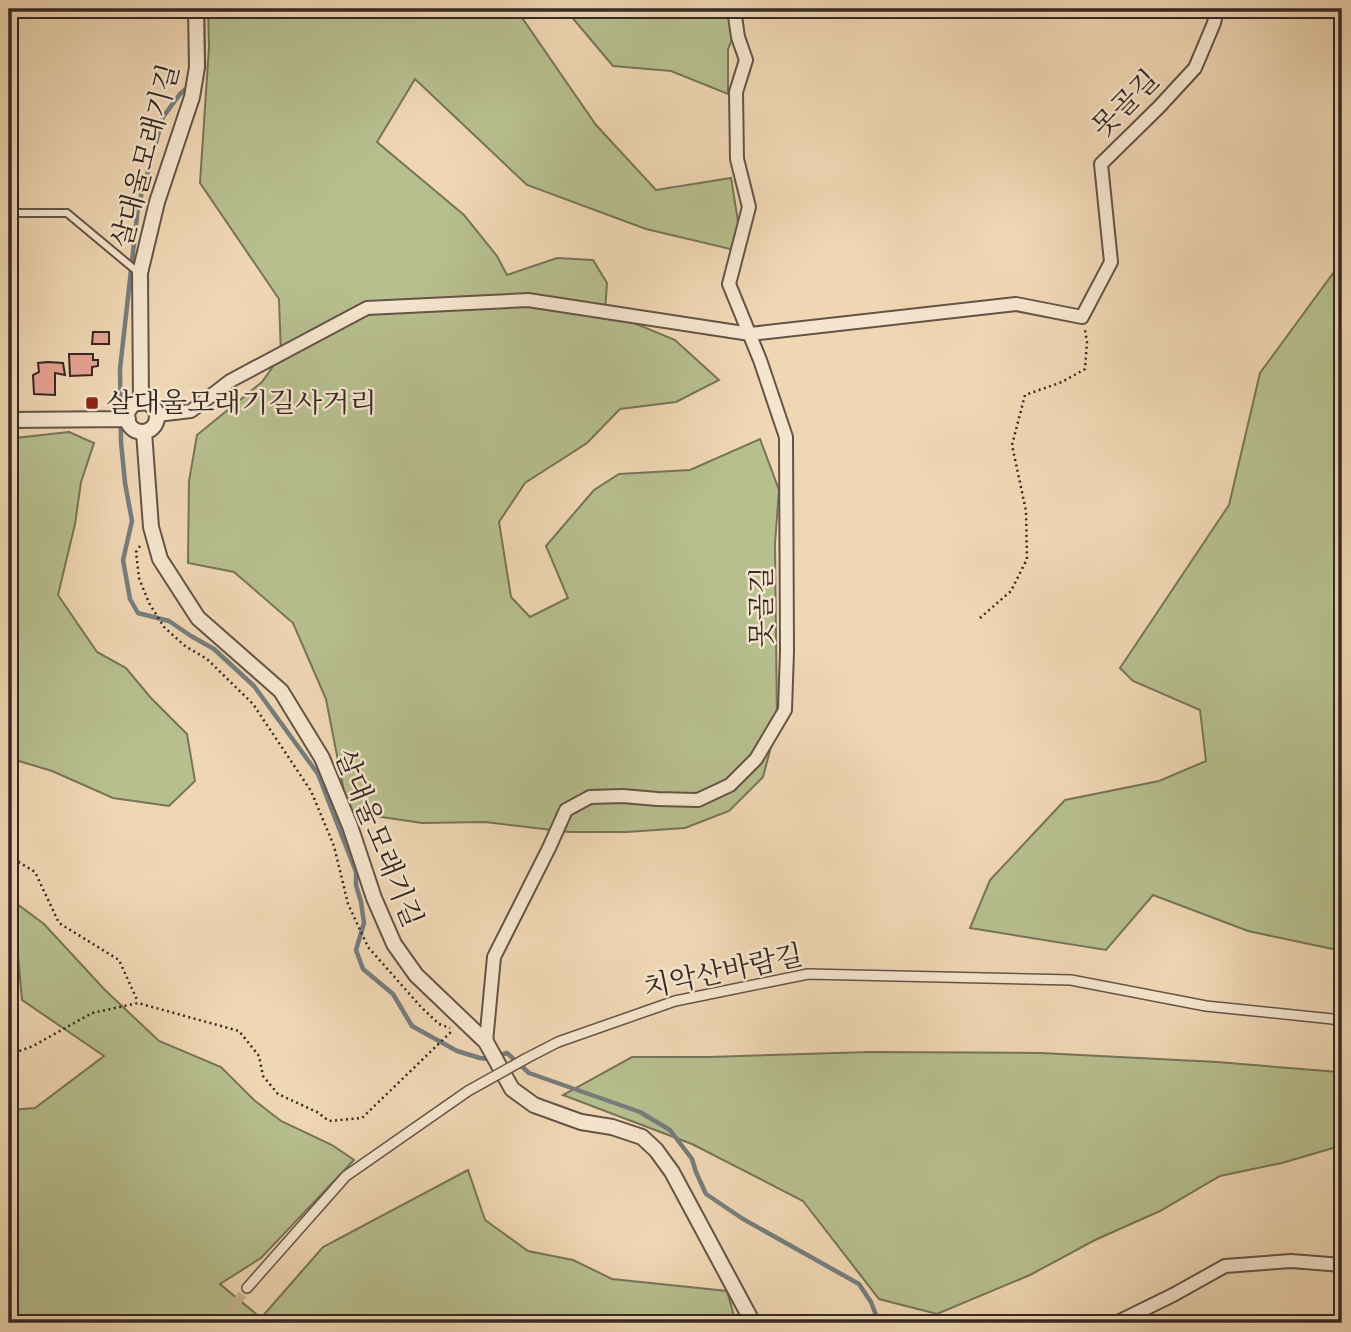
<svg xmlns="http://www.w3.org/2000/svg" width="1351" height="1332" viewBox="0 0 1351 1332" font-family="'IM FELL DW Pica','Noto Serif KR',serif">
<rect width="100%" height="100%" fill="#f0d7b4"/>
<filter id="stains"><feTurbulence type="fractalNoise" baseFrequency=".00286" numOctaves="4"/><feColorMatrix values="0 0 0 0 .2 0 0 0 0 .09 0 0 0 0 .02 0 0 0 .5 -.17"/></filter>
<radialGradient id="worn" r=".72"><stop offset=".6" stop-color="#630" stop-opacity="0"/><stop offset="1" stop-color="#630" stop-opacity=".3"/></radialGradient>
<path fill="#b7bf8f" stroke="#767459" stroke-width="2" d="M 208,9 L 516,9 L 596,125 L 656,190 L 731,178 L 743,252 L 646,229 L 527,185 L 415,79 L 377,142 L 464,215 L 497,256 L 507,275 L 557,258 L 593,260 L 607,283 L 605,311 L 675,340 L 719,380 L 676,402 L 620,409 L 587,443 L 525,483 L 499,522 L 511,597 L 530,617 L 568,598 L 546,546 L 594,490 L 619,474 L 690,470 L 760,439 L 779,490 L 775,543 L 777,724 L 763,777 L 729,811 L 685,828 L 627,832 L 569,832 L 485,822 L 422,823 L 348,812 L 326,699 L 293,623 L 234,572 L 188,563 L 189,481 L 197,435 L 262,382 L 281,355 L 279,299 L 200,183 L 209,47 Z
M 565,9 L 745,9 L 728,49 L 728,94 L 671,71 L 613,66 Z
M 1342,261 L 1342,951 L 1248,931 L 1153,895 L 1106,950 L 970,928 L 990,880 L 1065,800 L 1159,781 L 1206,761 L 1200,710 L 1133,681 L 1120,668 L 1229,505 L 1260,373 Z
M 69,432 L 94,443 L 81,482 L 75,524 L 58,595 L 97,652 L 126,668 L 151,698 L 187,734 L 195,781 L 169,806 L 113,798 L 52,771 L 9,758 L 9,441 L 15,438 Z
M 9,898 L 44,924 L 104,989 L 159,1041 L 221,1067 L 254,1100 L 281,1121 L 332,1145 L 354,1160 L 261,1258 L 220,1284 L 261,1318 L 323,1247 L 468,1170 L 485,1220 L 528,1251 L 573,1260 L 612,1279 L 727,1291 L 736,1323 L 9,1323 L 9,1110 L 35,1108 L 104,1056 L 22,1000 L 18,956 L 9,945 Z
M 870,1052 L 1041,1053 L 1217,1062 L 1338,1072 L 1340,1146 L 1282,1163 L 1220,1176 L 1160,1211 L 1095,1240 L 1030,1275 L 937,1314 L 879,1299 L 803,1201 L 692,1144 L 563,1095 L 632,1057 L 709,1057 Z"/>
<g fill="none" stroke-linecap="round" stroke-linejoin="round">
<path stroke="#767d7d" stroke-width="4.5" d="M 202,72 L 204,68 L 203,9
M 189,86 L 180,94 L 163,117 L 138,207 L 120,369 L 121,442 L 125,483 L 132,521 L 123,560 L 130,599 L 138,613 L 169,621 L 191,636 L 214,649 L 254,686 L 318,774 L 356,872 L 356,885 L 361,902 L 364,923 L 356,950 L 363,969 L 393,994 L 412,1026 L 457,1051 L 480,1058 L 488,1059 L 507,1053 L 529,1073 L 640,1112 L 670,1130 L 692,1159 L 696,1172 L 706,1194 L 743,1219 L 859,1284 L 871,1302 L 879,1323"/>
</g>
<path fill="#e7a393" stroke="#352823" stroke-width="2" d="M 93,332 L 109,332 L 109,344 L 92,344 Z
M 69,354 L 93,354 L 93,360 L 98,360 L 98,366 L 92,367 L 92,375 L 70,376 Z
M 48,362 L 63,363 L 65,375 L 55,373 L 55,395 L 34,394 L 33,375 L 39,372 L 38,363 Z"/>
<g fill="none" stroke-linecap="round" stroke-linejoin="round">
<path stroke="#cbb497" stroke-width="9" stroke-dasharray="9 4.5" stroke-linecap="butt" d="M 221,1323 L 247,1288"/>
<g stroke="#645447" stroke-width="10">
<path id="service" d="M 9,213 L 67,213 L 139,273"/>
</g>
<g stroke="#645447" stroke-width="12">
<path id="pedestrian" d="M 527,1058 L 558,1042 L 675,1001 L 808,974 L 1071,980 L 1206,1006 L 1342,1020
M 247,1288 L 346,1176 L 468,1091"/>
</g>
<g stroke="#645447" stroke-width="16">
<path id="minor" d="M 157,415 L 191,411 L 230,381 L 367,308 L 528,300 L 750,334 L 1016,304 L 1082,317 L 1111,262 L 1101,164 L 1159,107 L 1195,68 L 1214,23 L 1217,9
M 486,1042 L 494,957 L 549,848 L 566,810 L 590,797 L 623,796 L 657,799 L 698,800 L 730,785 L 756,759 L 785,710 L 787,651 L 786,437 L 760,360 L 729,284 L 749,207 L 737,159 L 736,92 L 746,60 L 738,37 L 734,9
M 1116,1323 L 1173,1295 L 1225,1266 L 1291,1261 L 1342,1265"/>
</g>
<g stroke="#645447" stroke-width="18">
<path id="tertiary" d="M127 417a15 15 0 1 1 30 0a15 15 0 1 1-30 0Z
M 141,403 L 140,273 L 157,202 L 192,97 L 197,67 L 196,9
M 9,420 L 128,419
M 144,432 L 151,527 L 160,559 L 198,618 L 281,691 L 322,758 L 350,826 L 374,898 L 394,944 L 416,975 L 486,1042 L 512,1089 L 534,1105 L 581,1122 L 612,1127 L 642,1137 L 656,1150 L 672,1172 L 753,1323"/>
</g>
<path stroke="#352823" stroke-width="2.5" stroke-dasharray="2 3.5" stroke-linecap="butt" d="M 140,546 L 136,552 L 139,578 L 149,603 L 164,627 L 185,646 L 207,659 L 253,704 L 311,791 L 334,846 L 348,904 L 368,947 L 421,1007 L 439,1024 L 450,1028
M 980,618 L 1011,591 L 1027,559 L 1026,511 L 1012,445 L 1025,395 L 1062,382 L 1085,369 L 1087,342 L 1085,330
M 9,856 L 35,872 L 59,923 L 119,960 L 138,1002
M 9,1055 L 33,1046 L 92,1013 L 138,1003 L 239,1031 L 259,1056 L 263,1076 L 278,1094 L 317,1112 L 329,1121 L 362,1118 L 453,1030"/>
<use href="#service" stroke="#f5e5ce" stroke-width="6"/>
<use href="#pedestrian" stroke="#f5e5ce" stroke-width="9"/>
<use href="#minor" stroke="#f5e5ce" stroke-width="12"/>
<use href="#tertiary" stroke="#f5e5ce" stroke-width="14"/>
<g stroke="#645447" stroke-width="12" stroke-linecap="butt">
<path id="pedestrian-bridge" d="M 468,1091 L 527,1058"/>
</g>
<use href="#pedestrian-bridge" stroke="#f5e5ce" stroke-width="9"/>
</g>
<rect fill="#8f2418" stroke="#f5e5ce" stroke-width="2.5" x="85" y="396" width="14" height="14" rx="3.5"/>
<g text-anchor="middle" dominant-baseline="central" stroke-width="5" stroke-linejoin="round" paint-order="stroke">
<g font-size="28" fill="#352823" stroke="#f5e5ce">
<text transform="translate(1126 104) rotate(-45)">못골길</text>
<text transform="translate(146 156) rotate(-75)">살대울모래기길</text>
<text transform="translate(762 607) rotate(-90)">못골길</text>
<text transform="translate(378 838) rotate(68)">살대울모래기길</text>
<text transform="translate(723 972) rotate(-12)">치악산바람길</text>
</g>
<g font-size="28" fill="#352823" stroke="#f5e5ce" text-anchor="start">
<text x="106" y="403">살대울모래기길사거리</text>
</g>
</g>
<rect width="1351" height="1332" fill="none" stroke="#f0d7b4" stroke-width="35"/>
<rect x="10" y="10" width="1330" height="1311" fill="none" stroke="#352823" stroke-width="3.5"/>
<rect x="18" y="18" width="1316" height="1297" fill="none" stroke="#352823" stroke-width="2"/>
<rect width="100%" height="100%" filter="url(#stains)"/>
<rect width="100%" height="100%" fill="url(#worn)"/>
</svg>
